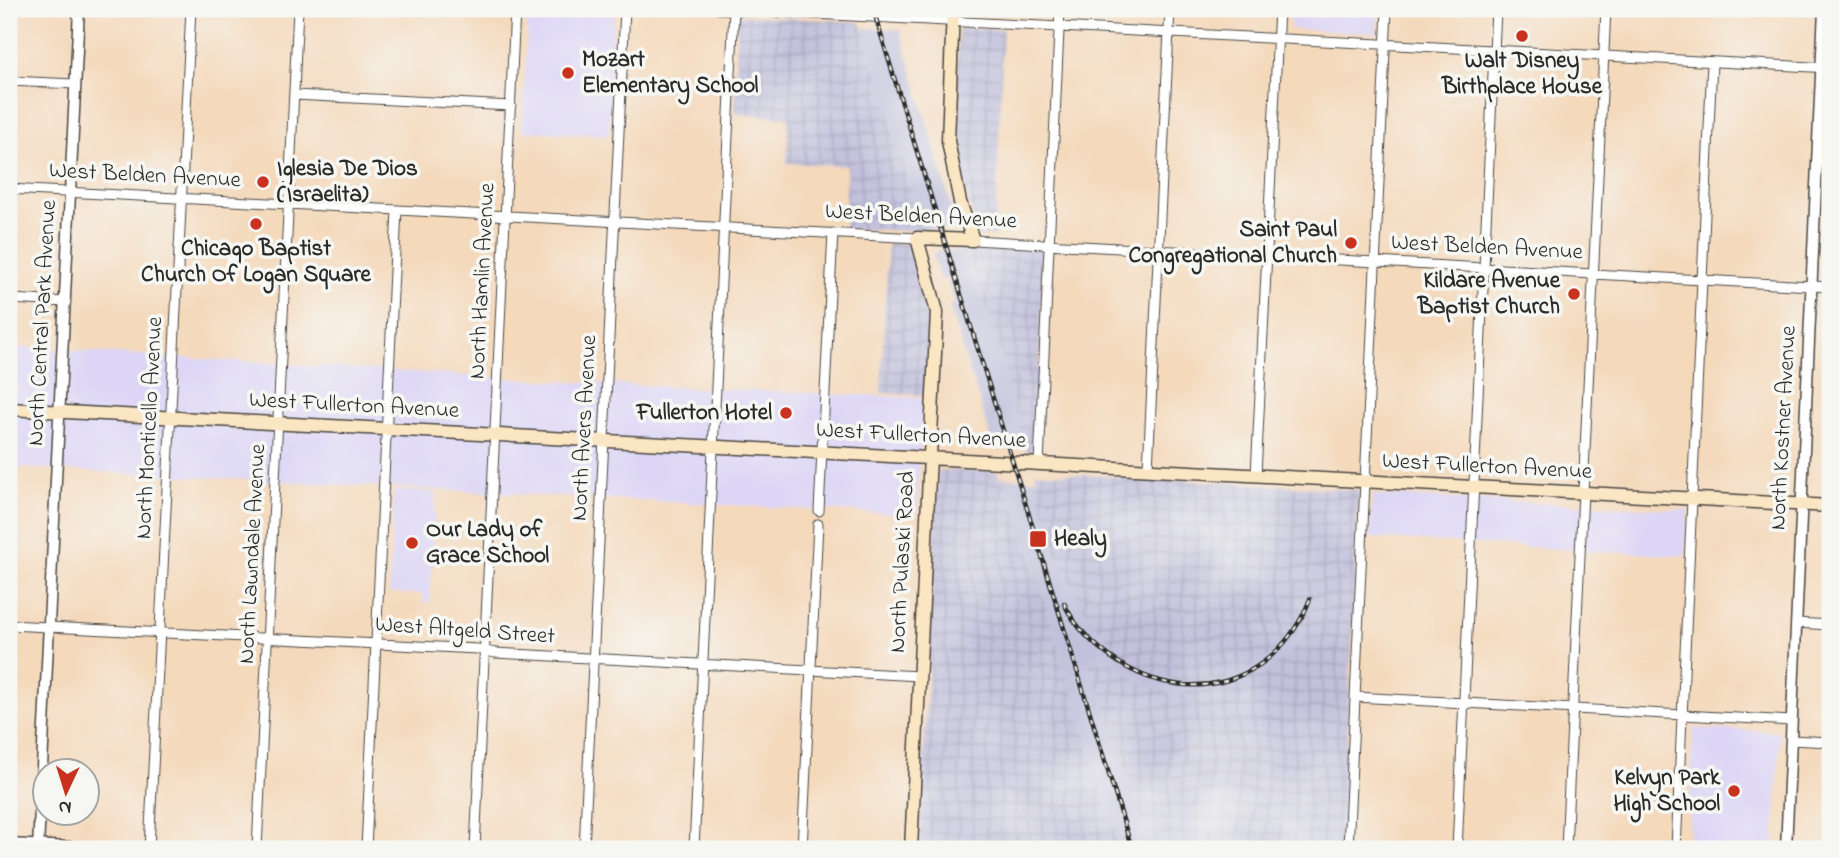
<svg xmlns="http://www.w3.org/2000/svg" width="1839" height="858" viewBox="0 0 1839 858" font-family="'Indie Flower',sans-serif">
<defs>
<pattern id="industrial-grid" width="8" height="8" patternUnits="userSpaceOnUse" patternTransform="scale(1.75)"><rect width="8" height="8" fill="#c2c1dc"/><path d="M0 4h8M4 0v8" fill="none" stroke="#a7a6bd"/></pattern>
</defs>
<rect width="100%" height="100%" fill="#f6f6f2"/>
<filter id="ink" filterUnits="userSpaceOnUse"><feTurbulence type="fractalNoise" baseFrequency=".0143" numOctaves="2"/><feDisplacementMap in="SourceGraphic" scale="14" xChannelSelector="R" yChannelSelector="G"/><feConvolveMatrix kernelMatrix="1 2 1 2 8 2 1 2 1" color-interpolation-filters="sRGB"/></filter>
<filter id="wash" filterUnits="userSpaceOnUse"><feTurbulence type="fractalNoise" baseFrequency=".00686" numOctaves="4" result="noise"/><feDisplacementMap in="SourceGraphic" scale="28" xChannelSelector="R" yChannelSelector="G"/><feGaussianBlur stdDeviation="1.57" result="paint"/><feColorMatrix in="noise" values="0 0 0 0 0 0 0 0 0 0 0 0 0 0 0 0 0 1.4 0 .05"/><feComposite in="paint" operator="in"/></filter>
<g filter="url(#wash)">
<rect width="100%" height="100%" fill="#f4d9bb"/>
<path fill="#dcd5f6" d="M 1291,9 L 1378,9 L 1377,33 L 1290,29 Z
M 528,11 L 614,15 L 609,135 L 522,131 Z
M 9,347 L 571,382 L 923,398 L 917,515 L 9,467 Z
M 394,490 L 436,492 L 430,603 L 423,602 L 423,594 L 389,593 Z
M 1372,495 L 1688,510 L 1685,556 L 1370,538 Z
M 1693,728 L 1780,732 L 1774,849 L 1688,849 Z"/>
<path fill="url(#industrial-grid)" d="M 737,15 L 861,22 L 924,231 L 844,229 L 847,166 L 787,163 L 788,117 L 735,114 Z
M 959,28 L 1003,29 L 995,236 L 979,236 L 953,148 Z
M 888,242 L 907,243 L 930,310 L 925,395 L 881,393 Z
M 964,247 L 1044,250 L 1035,448 L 1030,452 L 1026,452 L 1026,446 L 1009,392 L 1003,359 Z
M 938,470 L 997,471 L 1001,483 L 1008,483 L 1120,849 L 919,849 Z
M 1036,472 L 1359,490 L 1342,849 L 1150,849 L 1106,706 L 1088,664 L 1035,483 Z"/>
<path fill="#c2c1dc" d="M 863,28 L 900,30 L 957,225 L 954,229 L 923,228 Z
M 938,250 L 965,251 L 1003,359 L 1009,392 L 1026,446 L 993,444 L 949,306 L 955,303 L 947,279 L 940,280 L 933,255 Z
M 999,477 L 1035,479 L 1059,560 L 1091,621 L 1122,652 L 1119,656 L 1127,663 L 1141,671 L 1183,682 L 1223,680 L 1238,675 L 1266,658 L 1277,648 L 1285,636 L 1303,636 L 1295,648 L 1273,669 L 1273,674 L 1257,673 L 1225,686 L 1191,690 L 1181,695 L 1165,693 L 1138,682 L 1106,660 L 1088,664 L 1106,706 L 1150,849 L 1120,849 L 1008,483 L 1001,483 Z"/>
</g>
<g filter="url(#ink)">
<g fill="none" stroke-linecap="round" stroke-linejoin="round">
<g stroke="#494541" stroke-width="11">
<path id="minor" d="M 719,9 L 1830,68
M 9,81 L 75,84
M 294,95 L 511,106
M 9,189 L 917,238
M 973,240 L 1830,287
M 9,299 L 66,302
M 1039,464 L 1060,9
M 1148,469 L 1170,9
M 1256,475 L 1279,9
M 819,511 L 833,233
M 1796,623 L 1830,625
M 9,625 L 477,649 L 495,653 L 919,676
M 1355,697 L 1791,721
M 1791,740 L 1830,742
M 149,849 L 191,9
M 257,849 L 298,9
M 366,849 L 397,210
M 475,849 L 515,9
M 584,849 L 625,9
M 694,849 L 734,9
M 802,849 L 818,524
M 1348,849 L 1387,9
M 1457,849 L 1496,9
M 1566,849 L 1606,9
M 1676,849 L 1712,62"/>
</g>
<g stroke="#494541" stroke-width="13">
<path id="tertiary" d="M 9,844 L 110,849
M 38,849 L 79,9
M 1786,849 L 1824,9"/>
</g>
<g stroke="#494541" stroke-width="15">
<path id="secondary" d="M 9,409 L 1830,506
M 911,849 L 937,312 L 917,238 L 973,240 L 960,202 L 948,141 L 953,9"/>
</g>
<use href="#minor" stroke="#fff" stroke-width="9"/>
<use href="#tertiary" stroke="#fff" stroke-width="10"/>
<use href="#secondary" stroke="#fbe6c4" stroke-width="12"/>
<g stroke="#2b2b2b" stroke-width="4.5">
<path id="rail" d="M 873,9 L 1132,849
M 1064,603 C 1073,623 1088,639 1104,652 C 1179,712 1275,689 1310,599"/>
</g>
<use href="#rail" stroke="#f6f6f2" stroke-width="2" stroke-dasharray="5" stroke-linecap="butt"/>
</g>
</g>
<g fill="#c8321e" stroke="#f6f6f2" stroke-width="2.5">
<circle cx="1522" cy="36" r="7"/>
<circle cx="568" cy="73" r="7"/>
<circle cx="263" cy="182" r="7"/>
<circle cx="256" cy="224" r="7"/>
<circle cx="1351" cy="243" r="7"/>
<circle cx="1574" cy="294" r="7"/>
<circle cx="786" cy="413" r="7"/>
<rect x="1029" y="530" width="18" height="18" rx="3.5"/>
<circle cx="412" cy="543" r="7"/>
<circle cx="1734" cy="791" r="7"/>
</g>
<g text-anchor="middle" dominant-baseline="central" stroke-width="7" stroke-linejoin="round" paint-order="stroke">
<g font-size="23" font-weight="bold" fill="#2b2b2b" stroke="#f6f6f2" text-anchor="start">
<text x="582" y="60">Mozart<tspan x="582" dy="26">Elementary School</tspan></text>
<text x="1522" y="61" text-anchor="middle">Walt Disney<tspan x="1522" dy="26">Birthplace House</tspan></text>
<text x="277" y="169">Iglesia De Dios<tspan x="277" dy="26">(Israelita)</tspan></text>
<text x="1337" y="230" text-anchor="end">Saint Paul<tspan x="1337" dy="26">Congregational Church</tspan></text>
<text x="256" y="249" text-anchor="middle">Chicago Baptist<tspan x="256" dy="26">Church Of Logan Square</tspan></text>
<text x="1560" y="281" text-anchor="end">Kildare Avenue<tspan x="1560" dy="26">Baptist Church</tspan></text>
<text x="772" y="413" text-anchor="end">Fullerton Hotel</text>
<text x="426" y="530">Our Lady of<tspan x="426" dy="26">Grace School</tspan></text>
<text x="1054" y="539">Healy</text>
<text x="1720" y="778" text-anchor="end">Kelvyn Park<tspan x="1720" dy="26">High School</tspan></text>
</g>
<g font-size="23" fill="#2b2b2b" stroke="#f6f6f2">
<text transform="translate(145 176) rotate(3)">West Belden Avenue</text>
<text transform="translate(921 217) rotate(3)">West Belden Avenue</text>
<text transform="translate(1487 248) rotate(3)">West Belden Avenue</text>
<text transform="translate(483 281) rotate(-87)">North Hamlin Avenue</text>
<text transform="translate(43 323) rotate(-87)">North Central Park Avenue</text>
<text transform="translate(354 406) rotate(3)">West Fullerton Avenue</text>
<text transform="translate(150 428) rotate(-87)">North Monticello Avenue</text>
<text transform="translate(585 428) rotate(-87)">North Avers Avenue</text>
<text transform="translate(1784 428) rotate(-87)">North Kostner Avenue</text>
<text transform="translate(921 436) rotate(3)">West Fullerton Avenue</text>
<text transform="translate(1487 467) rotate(3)">West Fullerton Avenue</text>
<text transform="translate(253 554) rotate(-87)">North Lawndale Avenue</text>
<text transform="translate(903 562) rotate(-87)">North Pulaski Road</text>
<text transform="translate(465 631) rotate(4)">West Altgeld Street</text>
</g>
</g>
<rect width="1839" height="858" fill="none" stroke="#f6f6f2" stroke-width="35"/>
<g transform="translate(66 792) rotate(184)"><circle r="33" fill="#f6f6f2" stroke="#a5a5a2" stroke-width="2"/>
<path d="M0-5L12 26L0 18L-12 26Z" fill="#c8321e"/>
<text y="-10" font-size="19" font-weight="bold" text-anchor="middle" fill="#2b2b2b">N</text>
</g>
</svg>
